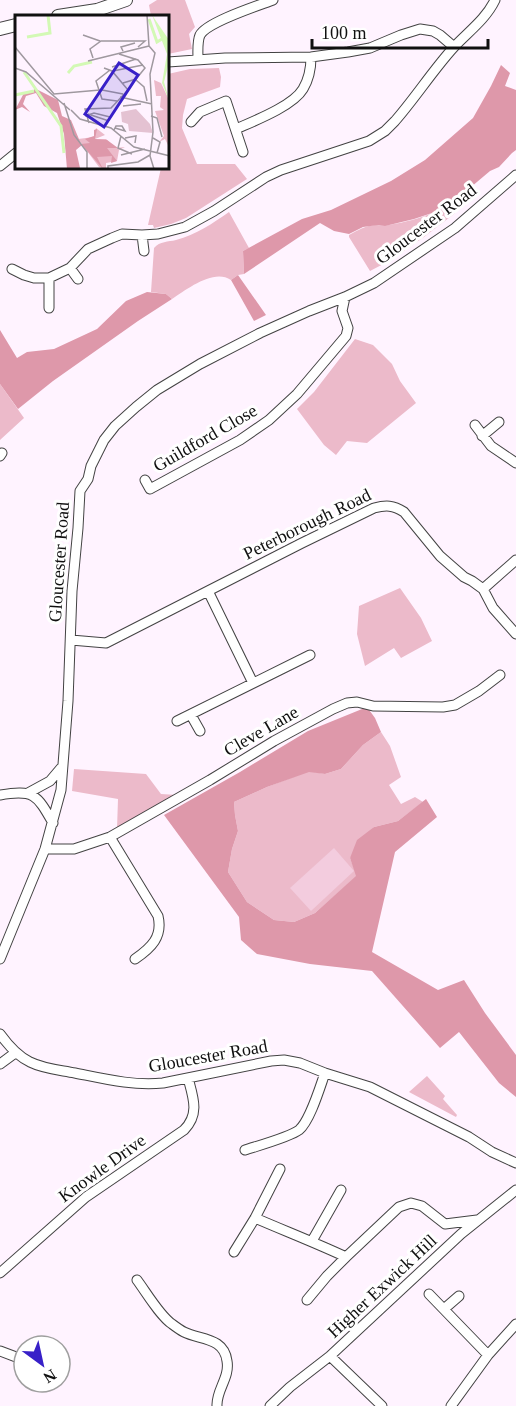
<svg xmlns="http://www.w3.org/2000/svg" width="516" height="1406" viewBox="0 0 516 1406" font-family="'Times New Roman',serif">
<rect width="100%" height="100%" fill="#fff3ff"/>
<path fill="#ecbaca" d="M 157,0 L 185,0 L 195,27 L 189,34 L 192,49 L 168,54 L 168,16 L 151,16 L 149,5 Z
M 219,68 L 221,77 L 220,87 L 187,99 L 183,115 L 182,128 L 197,164 L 235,164 L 247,179 L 186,218 L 171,224 L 154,228 L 153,225 L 148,225 L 161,168 L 168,168 L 168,74 L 190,69 Z
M 469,189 L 454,214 L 424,237 L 391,260 L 370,271 L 349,237 L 349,235 C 358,230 365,226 375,225 C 380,225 384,226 389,225 C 423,219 443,211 469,189 Z
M 229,212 L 249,248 L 243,251 L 244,274 L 238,275 L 231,280 C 214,268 187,289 172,299 L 166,294 L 151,292 L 154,248 C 160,241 168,242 176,240 C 196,235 213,223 229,212 Z
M 355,339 L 373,345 L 392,364 L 400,381 L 416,403 L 367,443 L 347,441 L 336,455 L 324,445 L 297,409 L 314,392 Z
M 0,384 L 24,418 L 0,440 Z
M 400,588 L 421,618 L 432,641 L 401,658 L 394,648 L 365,666 L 357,634 L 359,606 Z
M 381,732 L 390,746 L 401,777 L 389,785 L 401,804 L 415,797 L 423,802 L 398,821 L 374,827 L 350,858 L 357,876 L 315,913 L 294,922 L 274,920 L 247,902 L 228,872 L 232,849 L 238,831 L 235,815 L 234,802 L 267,787 L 309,771 L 325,774 L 341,769 L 363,745 Z
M 74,769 L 146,774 L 161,794 L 177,795 L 117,829 L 118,799 L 72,791 Z
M 427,1076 L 445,1096 L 443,1099 L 457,1115 L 456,1117 L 409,1092 Z"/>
<path fill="#de98aa" d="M 501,65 L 510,73 L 505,86 L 516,90 L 516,150 L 512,153 L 499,167 L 490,171 L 458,198 L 438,211 L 414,219 L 385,226 L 378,225 L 363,227 L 349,234 L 334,231 L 320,223 L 244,274 L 243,251 L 302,219 L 331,210 L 391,181 L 425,160 L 473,118 L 491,86 Z
M 238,275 L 266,315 L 254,321 L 231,280 Z
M 147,292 L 166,294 L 172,299 L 138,321 L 53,381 L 18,409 L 0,384 L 0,330 L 17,358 L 27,352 L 54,349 L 97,329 L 126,301 Z
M 367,707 L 375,718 L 381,732 L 363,745 L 341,769 L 325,774 L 309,772 L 267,787 L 234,802 L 235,815 L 238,831 L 232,849 L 228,872 L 247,902 L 274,920 L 294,922 L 315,913 L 356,876 L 350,858 L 357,840 L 374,827 L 398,821 L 426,799 L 437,817 L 395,852 L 372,952 L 438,990 L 464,980 L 485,1013 L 516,1055 L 516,1097 L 499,1083 L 459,1032 L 440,1048 L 372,971 L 310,964 L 257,954 L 241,940 L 239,917 L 164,815 L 240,772 L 308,731 Z"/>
<path fill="#f3ccde" d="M 334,848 L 354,871 L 311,911 L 290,888 Z"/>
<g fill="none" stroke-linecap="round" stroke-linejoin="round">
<g stroke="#434343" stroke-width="11">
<path id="minor" d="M 198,59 C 198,52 197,42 200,35 C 207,22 257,6 273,0
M 168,62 L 225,58 L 311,57 L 348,52 L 370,48 L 401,35 L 420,29 L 433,31 L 440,35 L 454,47
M 191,122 L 200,112 L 226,101 L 243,152
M 236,129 C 254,121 293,106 303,89 C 309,79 311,68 311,57
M 0,166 L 16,153
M 142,235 L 144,251
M 70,268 L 78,279
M 12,269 L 24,275 L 34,278 L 49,278 L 70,268 L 88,249 L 112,238 L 122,234 L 142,235 L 158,234 L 185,227 L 214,211 L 266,177 L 281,170 L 369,141 L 385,131 L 395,121 C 416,97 433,70 454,47 C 468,32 486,19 495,0
M 49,308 L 49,278
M 475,425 L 491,446 L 516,463
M 482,436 L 499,422
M 0,456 L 2,453
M 145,480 L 150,489 L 240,440 L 269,420 L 297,394 L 346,336 L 348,328 L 342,311 L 345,297
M 483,589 L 516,560
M 208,591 L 253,683
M 71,640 L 106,643 L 302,543 L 374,508 C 386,505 393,505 404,512 L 440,556 L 464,577 L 472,581 L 483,589 L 493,608 L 516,634
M 191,715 L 200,731
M 177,721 L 310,655
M 28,793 L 50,781 L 61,768
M 0,795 C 34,789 37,795 53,823
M 110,837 L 158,916 C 163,937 151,948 135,959
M 45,849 L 74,849 L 110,837 L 210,780 L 274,741 L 333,709 L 347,703 L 357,702 L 373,706 L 443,707 L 455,705 L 479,691 L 500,675
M 0,959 L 45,849 L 61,790 L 68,701 L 72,591 L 78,528 L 80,491 L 88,479 L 91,466 L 104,440 L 115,426 L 136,407 L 157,390 L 200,364 L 260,333 L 309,311 L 345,297 L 374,283 L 455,228 L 516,175
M 0,1034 C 8,1045 17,1056 30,1062 C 44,1069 60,1070 75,1073 C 105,1079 133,1086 163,1083 L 271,1061 L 284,1060 L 300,1063 L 325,1073 L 370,1087 L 469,1137 L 492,1152 L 516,1163
M 0,1064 L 15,1053
M 245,1150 C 257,1146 290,1137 299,1130 C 310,1121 320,1087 325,1073
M 255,1218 C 285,1231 316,1243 346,1257 L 399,1207 L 411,1203 L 422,1206 L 445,1224 L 477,1220
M 312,1241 L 341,1190
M 234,1252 L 255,1218 L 280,1169
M 0,1273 L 86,1197 L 184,1130 C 200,1114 193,1097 188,1078
M 137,1280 C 146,1292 160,1316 172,1324 C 176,1327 180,1330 184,1332 C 200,1340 224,1337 227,1361 C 230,1378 216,1390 217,1406
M 429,1294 L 488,1355
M 307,1300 L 327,1276 L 346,1257
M 444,1309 L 459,1296
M 0,1351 L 24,1360
M 330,1356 L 382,1406
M 270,1406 L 290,1387 L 330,1356 L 461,1234 L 516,1190
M 451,1406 L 488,1355 L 516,1324"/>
</g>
<g stroke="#434343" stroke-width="14">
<path id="tertiary" d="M 58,16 L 97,10 L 126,0
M 0,29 L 16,25"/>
</g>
<use href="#minor" stroke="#fff" stroke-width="9"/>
<use href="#tertiary" stroke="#fff" stroke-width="12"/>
</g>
<g text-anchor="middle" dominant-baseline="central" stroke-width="6" stroke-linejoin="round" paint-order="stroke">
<g font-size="18" fill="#101010" stroke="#fff">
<text transform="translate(426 224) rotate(-37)">Gloucester Road</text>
<text transform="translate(205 438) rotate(-30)">Guildford Close</text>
<text transform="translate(307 524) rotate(-26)">Peterborough Road</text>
<text transform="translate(59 562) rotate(-86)">Gloucester Road</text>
<text transform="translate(261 731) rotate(-30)">Cleve Lane</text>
<text transform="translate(208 1056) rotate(-10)">Gloucester Road</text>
<text transform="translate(102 1168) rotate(-36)">Knowle Drive</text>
<text transform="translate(382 1286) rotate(-43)">Higher Exwick Hill</text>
</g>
</g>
<g transform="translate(15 15)">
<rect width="154" height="154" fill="#fff3ff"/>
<path d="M 139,65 L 146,68 L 154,85 L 153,130 L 150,124 L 144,127 L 149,121 L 140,96 L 149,95 L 145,92 L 146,81 L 141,81 ZM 81,113 L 90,120 L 80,124 L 91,124 L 101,133 L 110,132 L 104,135 L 102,146 L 91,148 L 91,154 L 84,152 L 63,124 L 79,122 Z" fill="#ecbaca"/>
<path d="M 19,73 L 43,85 L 47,101 L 56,105 L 66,129 L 75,128 L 70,124 L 79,121 L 79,115 L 82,114 L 80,124 L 92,125 L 103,133 L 92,133 L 102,146 L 96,148 L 97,141 L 82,142 L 88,154 L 67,130 L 61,135 L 65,153 L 52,154 L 49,119 L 42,98 L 29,91 L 21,78 L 11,81 L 8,89 L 15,97 L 7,92 L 0,95 L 9,78 L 19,76 Z" fill="#de98aa"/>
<path d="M 121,94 L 135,109 L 138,118 L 114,116 L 113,109 L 107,107 L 106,97 Z" fill="#e4c2d2"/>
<path d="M 137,0 L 154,25 L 154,47 L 149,67 L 154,85 L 147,68 L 152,39 Z" fill="#d3f9b5"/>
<path fill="none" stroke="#d3f9b5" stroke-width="3" d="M 134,4 L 142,27 L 147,24M 12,22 L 35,18 L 33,0M 9,57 L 46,111 L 49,138M 53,58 L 59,51 L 77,47M 0,80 L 19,76"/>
<path fill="none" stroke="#9f989f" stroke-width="1.5" d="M 132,0 L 134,31 L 140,38 L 135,59 L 138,117 L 135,141 L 139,154M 68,20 L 85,26M 0,32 L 39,79 L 85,75M 108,36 L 106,32 L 120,28M 104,39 L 123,45 L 130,53 L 121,64 L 108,68M 78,43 L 75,34 L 86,26 L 130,26 L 123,32M 73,46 L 134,31M 97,52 L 121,44M 0,53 L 11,57 L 55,95M 95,55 L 81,66 L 87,84 L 102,86M 98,56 L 128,50M 121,65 L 129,72 L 132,86M 87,75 L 108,79M 105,82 L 137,89M 49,88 L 59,120 L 72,137 L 72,154M 108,91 L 126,89M 56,95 L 65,104 L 96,113 L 119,132 L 155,141M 73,99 L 94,106M 70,101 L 79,98 L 95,102M 136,101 L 142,103 L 147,122M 74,108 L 70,94 L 96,93 L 113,75 L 97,56 L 89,53M 99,115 L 101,111 L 107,111 L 110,116 L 100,113M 106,121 L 103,133 L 117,139M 110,123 L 121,121 L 120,128M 138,123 L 145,127 L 142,138M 106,140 L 130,134M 93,154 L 93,151 L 123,147 L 135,140"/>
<path fill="#3820c8" fill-opacity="0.15" stroke="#3820c8" stroke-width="3" d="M 104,48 L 123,60 L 89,112 L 70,99 Z"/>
<rect width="154" height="154" fill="none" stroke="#101010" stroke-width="3"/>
</g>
<g transform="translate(42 1364) rotate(147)"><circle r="28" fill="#ffffff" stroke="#9f9f9f" stroke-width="1.5"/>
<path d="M0-4.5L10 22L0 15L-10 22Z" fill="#3820c8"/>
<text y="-9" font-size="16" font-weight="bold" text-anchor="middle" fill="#101010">N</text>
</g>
<path d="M312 39v9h176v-9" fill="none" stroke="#101010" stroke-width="3"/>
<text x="321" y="39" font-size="18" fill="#101010" stroke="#ffffff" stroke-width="4.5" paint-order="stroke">100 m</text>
</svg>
